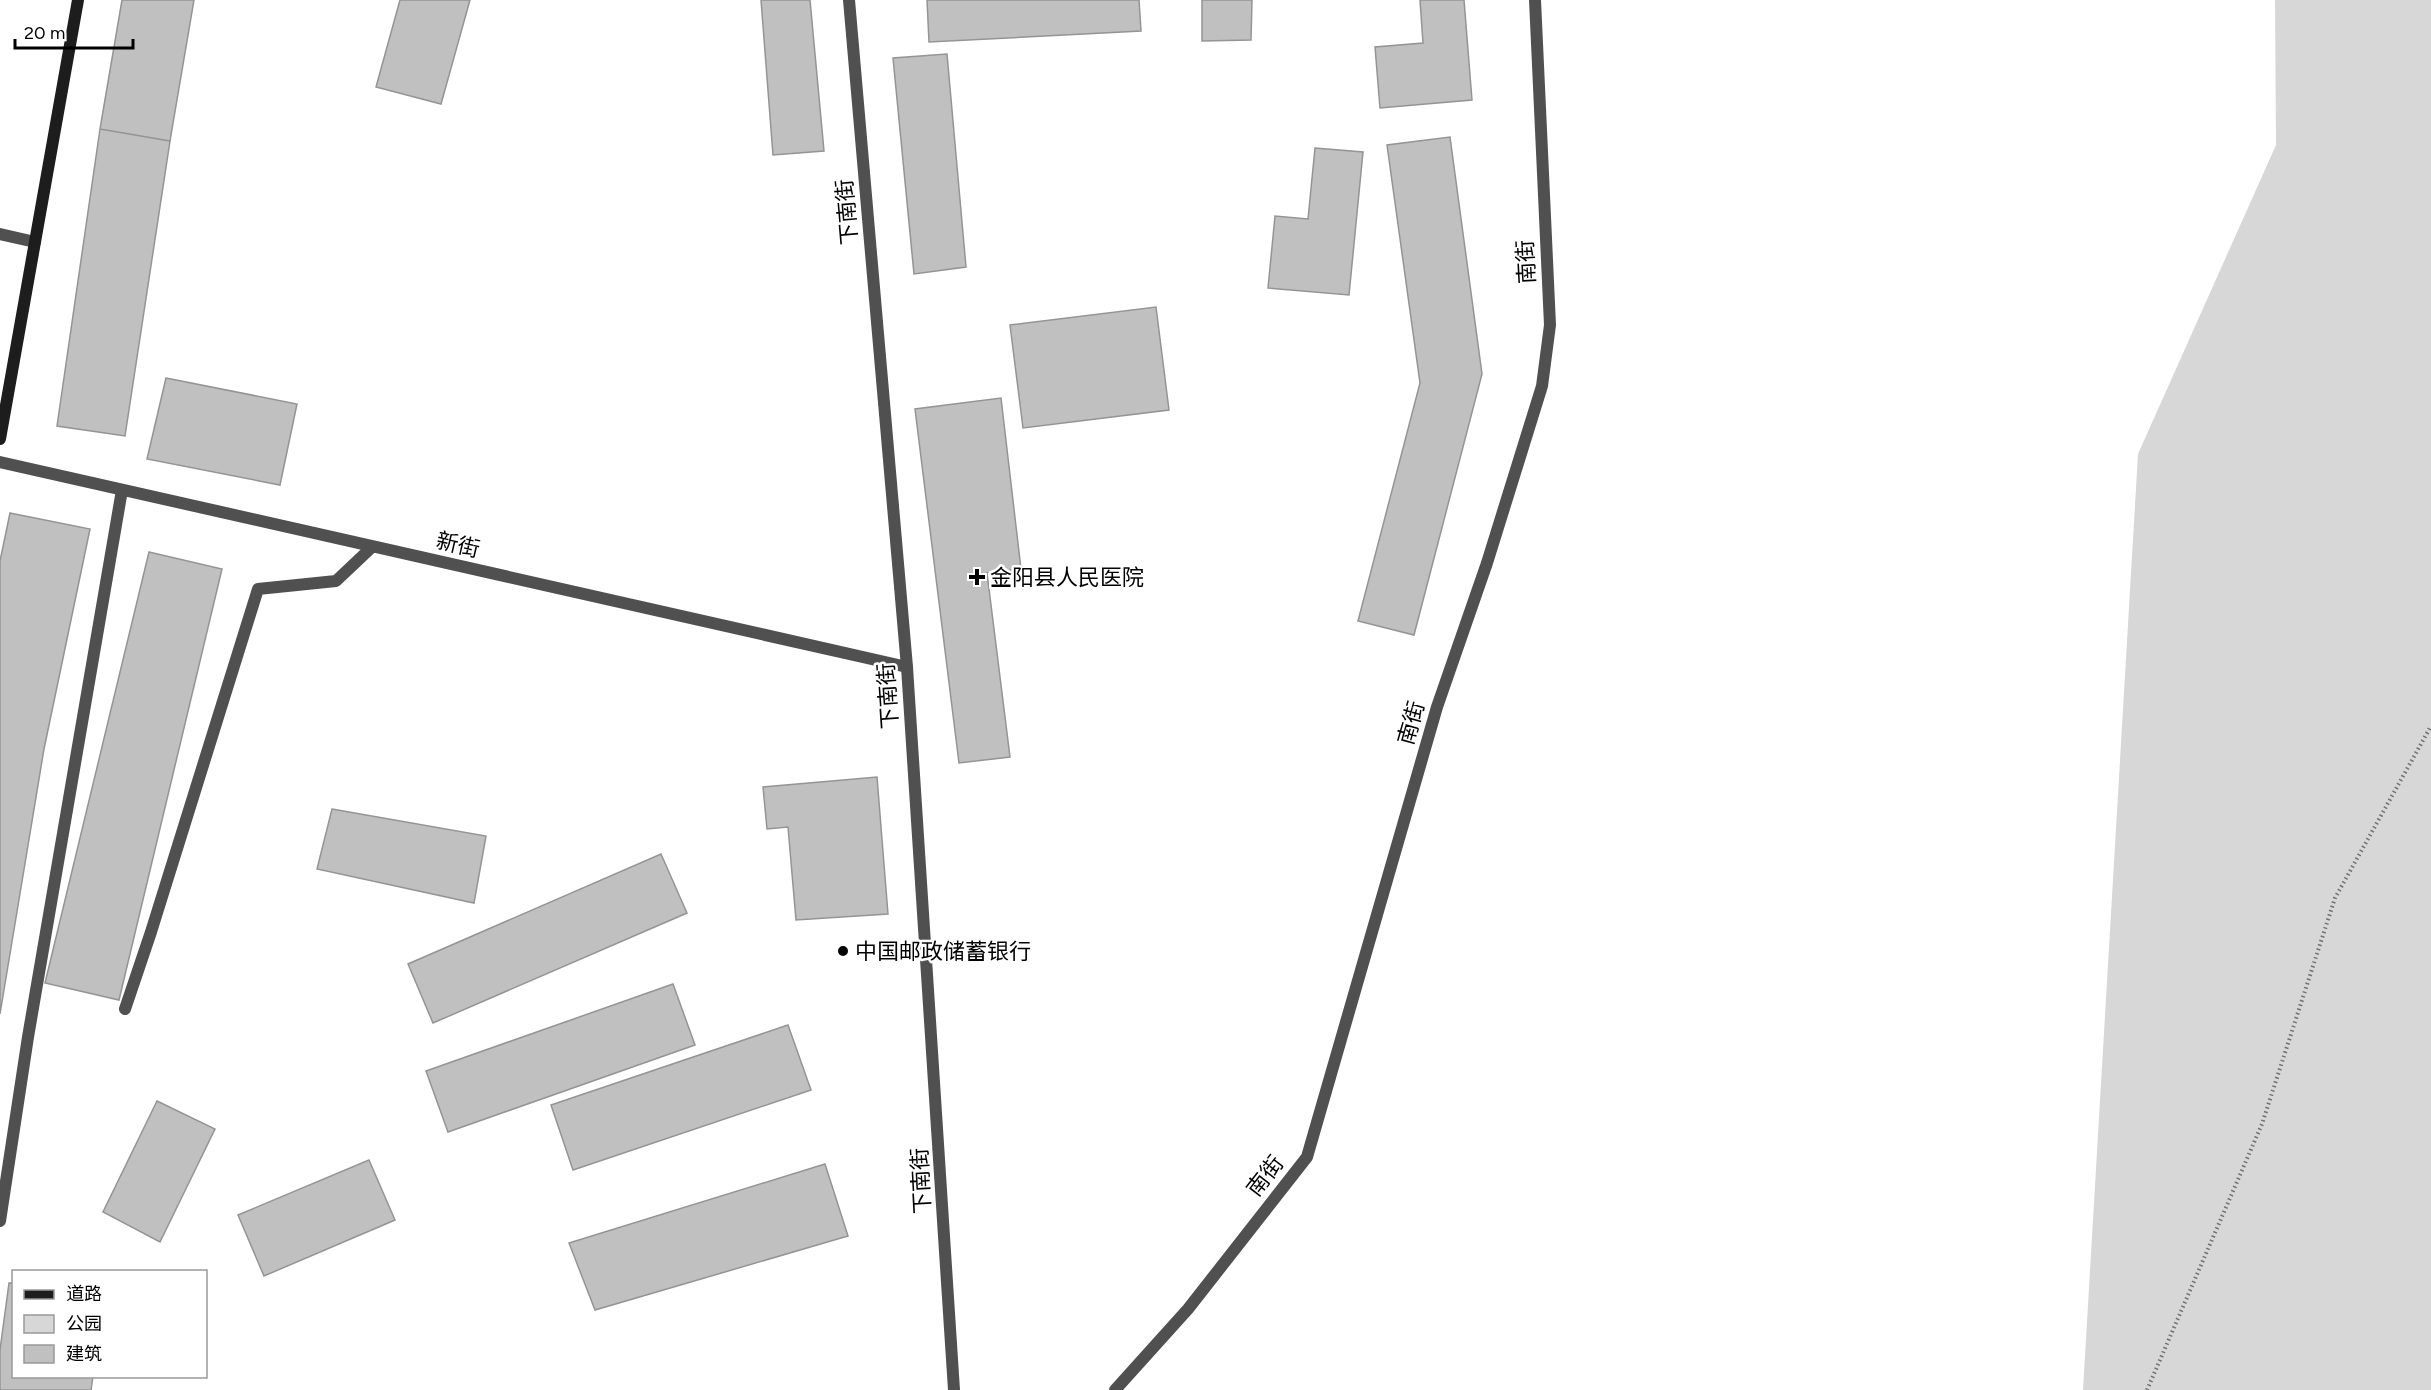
<svg xmlns="http://www.w3.org/2000/svg" width="2431" height="1390" viewBox="0 0 2431 1390" font-family="Figtree,'Noto Sans SC',sans-serif">
<rect width="100%" height="100%" fill="#fff"/>
<path fill="#d7d7d7" d="M 2275,0 L 2431,0 L 2431,1390 L 2083,1390 L 2138,454 L 2276,145 Z"/>
<path fill="#c0c0c0" stroke="#949494" stroke-width="1.5" d="M 122,0 L 194,0 L 170,141 L 100,129 Z
M 400,0 L 470,0 L 441,104 L 376,87 Z
M 761,0 L 810,0 L 824,151 L 773,155 Z
M 927,0 L 1139,0 L 1141,31 L 929,42 Z
M 1202,0 L 1252,0 L 1251,40 L 1202,41 Z
M 1420,0 L 1464,0 L 1472,100 L 1380,108 L 1375,47 L 1423,43 Z
M 947,54 L 966,267 L 914,274 L 893,58 Z
M 100,129 L 170,141 L 125,436 L 57,426 Z
M 1450,137 L 1482,374 L 1414,635 L 1358,621 L 1420,383 L 1387,145 Z
M 1315,148 L 1363,152 L 1349,295 L 1268,288 L 1275,216 L 1308,219 Z
M 1156,307 L 1169,410 L 1023,428 L 1010,325 Z
M 166,378 L 297,404 L 280,485 L 147,459 Z
M 1001,398 L 1021,569 L 987,573 L 1010,757 L 959,763 L 915,409 Z
M 10,513 L 90,529 L 44,749 L 0,1014 L 0,561 Z
M 149,552 L 222,569 L 119,1000 L 45,983 Z
M 877,777 L 888,914 L 796,920 L 788,827 L 767,829 L 763,787 Z
M 332,809 L 486,836 L 474,903 L 317,869 Z
M 661,854 L 687,913 L 433,1023 L 408,964 Z
M 673,984 L 695,1045 L 448,1132 L 426,1071 Z
M 788,1025 L 811,1090 L 573,1170 L 551,1105 Z
M 157,1101 L 215,1129 L 160,1242 L 103,1212 Z
M 369,1160 L 395,1220 L 264,1276 L 238,1215 Z
M 825,1164 L 848,1236 L 595,1310 L 569,1243 Z
M 9,1283 L 14,1283 L 14,1376 L 93,1376 L 91,1390 L 0,1390 L 0,1350 Z"/>
<g fill="none" stroke-linecap="round" stroke-linejoin="round">
<path stroke="#727272" stroke-width="4" stroke-dasharray="1.5 3" stroke-linecap="butt" d="M 2147,1390 L 2262,1124 L 2335,898 L 2431,726"/>
<path stroke="#505050" stroke-width="12" d="M 0,234 L 35,242
M 0,462 L 907,667
M 125,1009 L 151,932 L 258,589 L 336,581 L 372,547
M 0,1221 L 28,1037 L 122,490"/>
<path stroke="#505050" stroke-width="12" d="M 849,0 L 907,667 L 954,1390
M 1115,1390 L 1188,1309 L 1307,1157 L 1437,707 L 1487,563 L 1542,386 L 1550,325 L 1535,0"/>
<path stroke="#1d1d1d" stroke-width="12" d="M 0,439 L 78,0"/>
</g>
<g fill="#000" stroke="#fff" stroke-width="2">
<path d="M974 568h6v6h6v6h-6v6h-6v-6h-6v-6h6z"/>
<circle cx="843" cy="951" r="6"/>
</g>
<g text-anchor="middle" dominant-baseline="central" stroke-width="5" stroke-linejoin="round" paint-order="stroke">
<g font-size="22" fill="#000" stroke="#fff">
<text transform="translate(847 212) rotate(-95)">下南街</text>
<text transform="translate(1526 262) rotate(-93)">南街</text>
<text transform="translate(458 545) rotate(13)">新街</text>
<text transform="translate(888 696) rotate(-94)">下南街</text>
<text transform="translate(1411 723) rotate(-74)">南街</text>
<text transform="translate(1265 1176) rotate(-52)">南街</text>
<text transform="translate(921 1181) rotate(-93)">下南街</text>
</g>
<g font-size="22" fill="#000" stroke="#fff" text-anchor="start">
<text x="990" y="577">金阳县人民医院</text>
<text x="855" y="951">中国邮政储蓄银行</text>
</g>
</g>
<rect x="12" y="1270" width="195" height="108" fill="#ffffff" stroke="#999999" stroke-width="1.5"/>
<rect x="24" y="1290" width="30" height="9" fill="#1d1d1d" stroke="#999999" stroke-width="1.5"/>
<text x="66" y="1300" font-size="18" fill="#000000">道路</text>
<rect x="24" y="1315" width="30" height="18" fill="#d7d7d7" stroke="#999999" stroke-width="1.5"/>
<text x="66" y="1330" font-size="18" fill="#000000">公园</text>
<rect x="24" y="1345" width="30" height="18" fill="#c0c0c0" stroke="#999999" stroke-width="1.5"/>
<text x="66" y="1360" font-size="18" fill="#000000">建筑</text>
<path d="M15 39v9h118v-9" fill="none" stroke="#000000" stroke-width="3"/>
<text x="24" y="39" font-size="18" fill="#000000" stroke="#ffffff" stroke-width="4.5" paint-order="stroke">20 m</text>
</svg>
